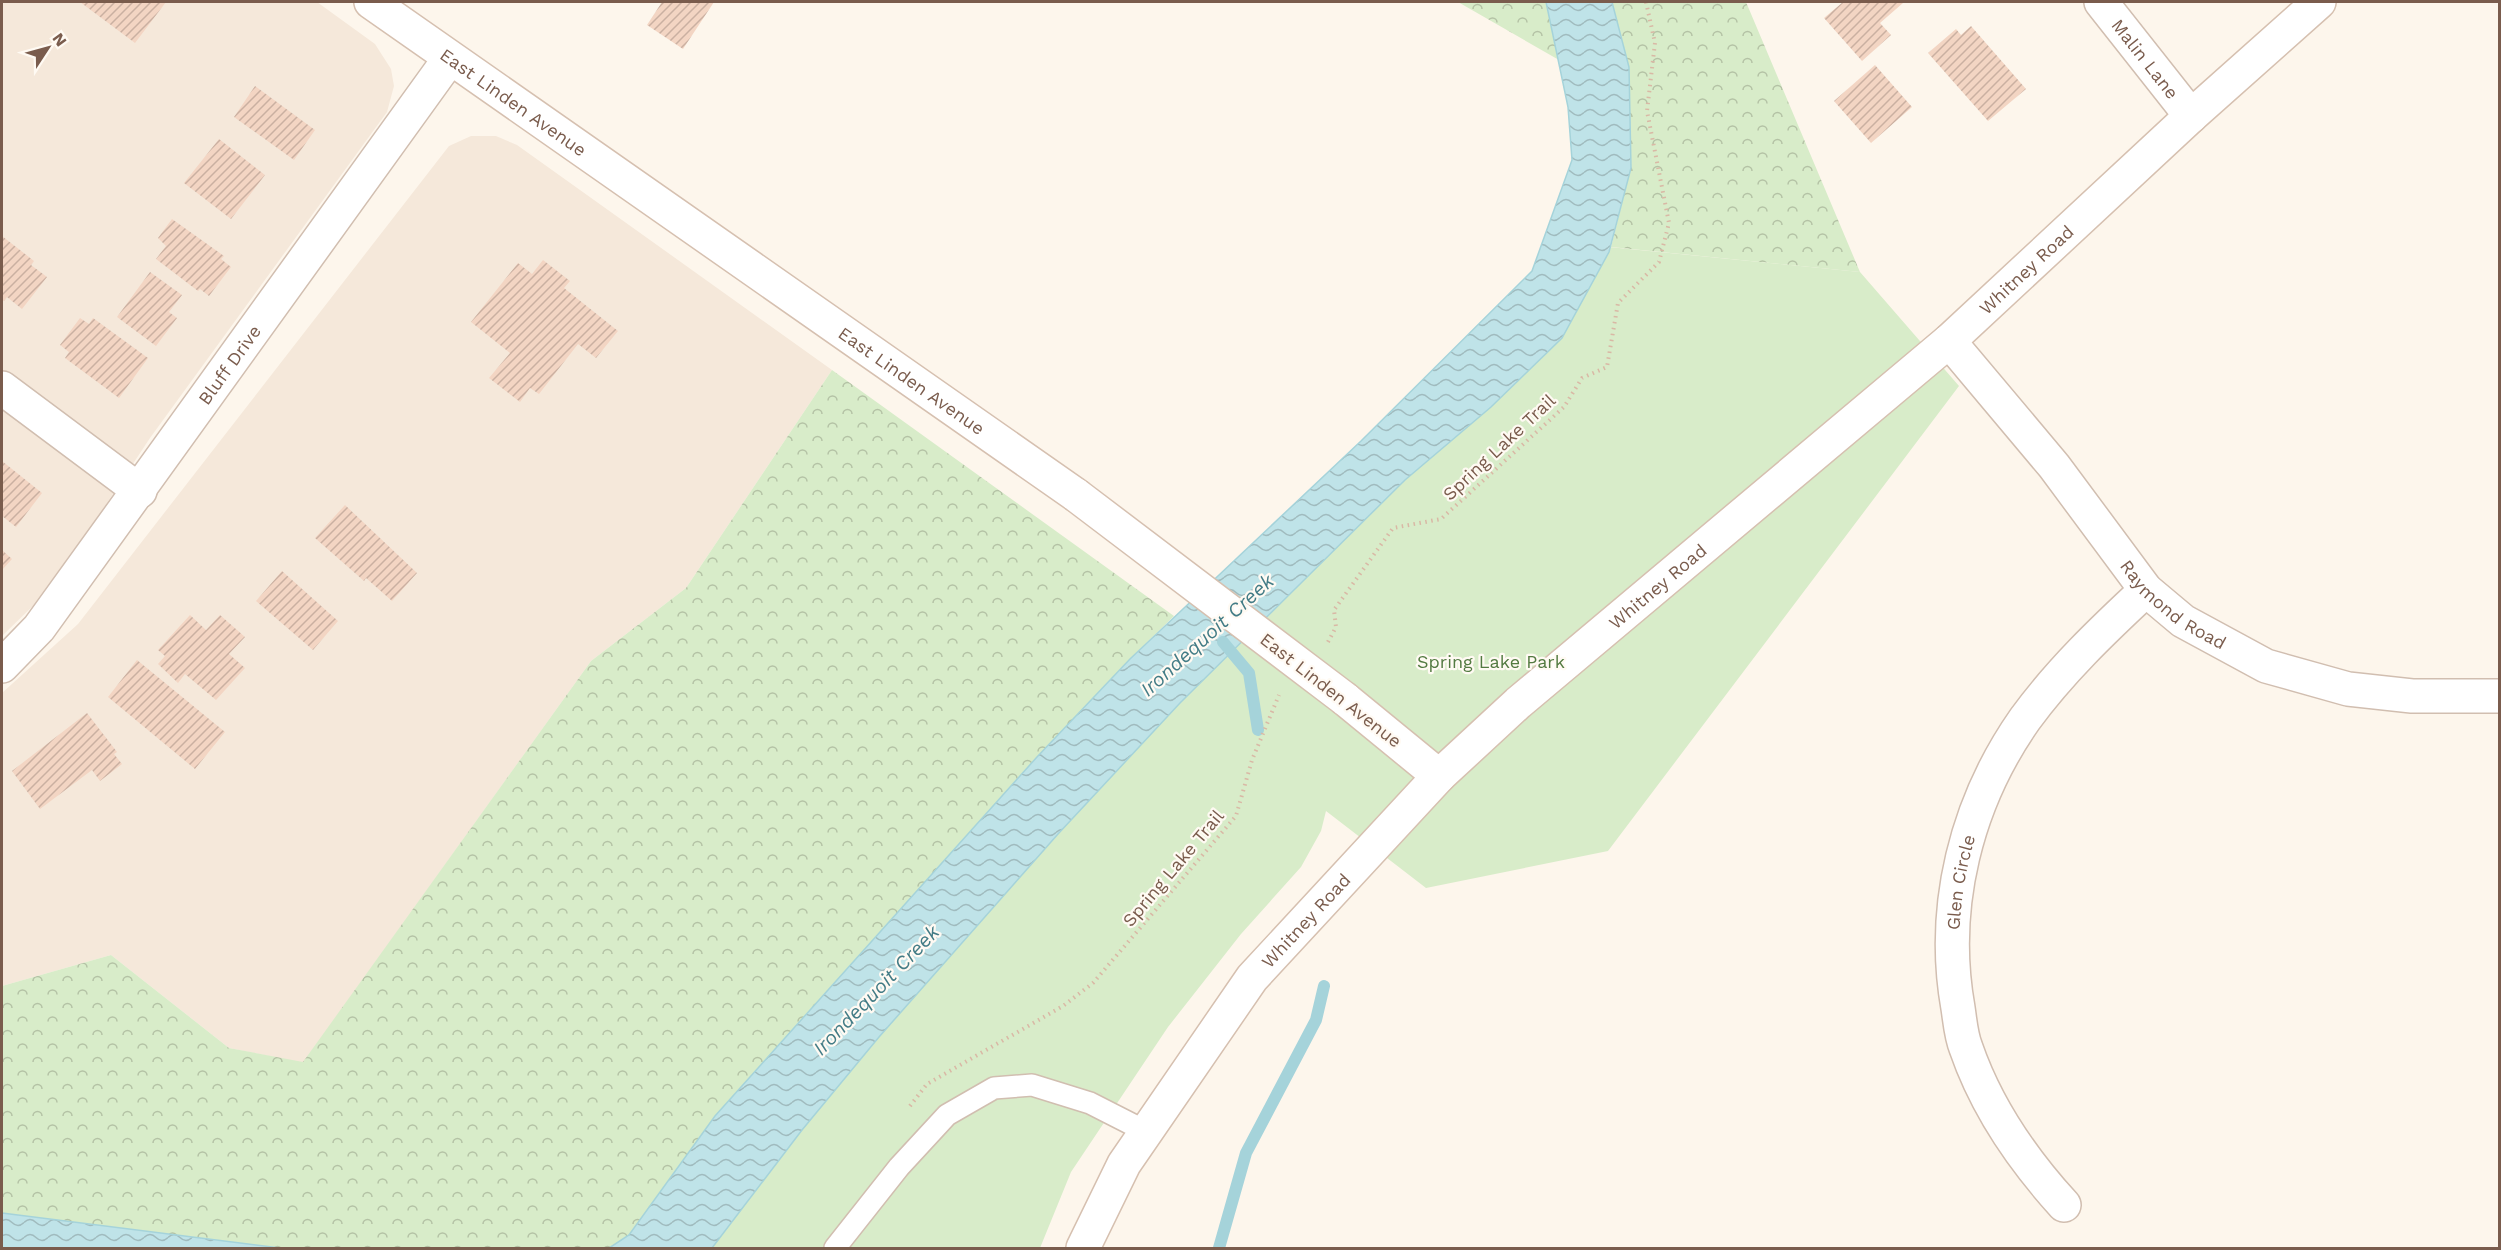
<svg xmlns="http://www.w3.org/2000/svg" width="2501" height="1250" viewBox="0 0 2501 1250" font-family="'Work Sans',sans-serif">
<defs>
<pattern id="forest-crowns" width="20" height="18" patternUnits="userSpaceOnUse" patternTransform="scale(1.5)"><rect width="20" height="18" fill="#d8ecc9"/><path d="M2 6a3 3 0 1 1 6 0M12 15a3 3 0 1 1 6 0" fill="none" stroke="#b4c2a5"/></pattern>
<pattern id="water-waves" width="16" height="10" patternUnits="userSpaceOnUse" patternTransform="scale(1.5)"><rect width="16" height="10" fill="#bfe3e8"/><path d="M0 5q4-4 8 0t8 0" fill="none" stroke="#a0bbbe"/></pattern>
<pattern id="building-hatch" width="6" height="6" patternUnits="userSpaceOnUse" patternTransform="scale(1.5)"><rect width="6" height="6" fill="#f3d5c3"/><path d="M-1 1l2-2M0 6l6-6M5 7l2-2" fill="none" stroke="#cab0a1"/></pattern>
</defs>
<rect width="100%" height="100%" fill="#fdf6ec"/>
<path fill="#f5e8da" d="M 2,2 L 317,2 L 375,44 L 391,69 L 394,86 L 387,112 L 150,438 L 72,556 L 39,600 L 2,636 Z
M 471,136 L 496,136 L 517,145 L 832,370 L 686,588 L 591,661 L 303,1063 L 229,1048 L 111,955 L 2,986 L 2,693 L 78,624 L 449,146 Z"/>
<path fill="url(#forest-crowns)" d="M 1458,2 L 1546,2 L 1559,60 Z
M 1612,2 L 1746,2 L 1860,272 L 1611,247 L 1631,167 L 1629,67 Z
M 832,370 L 1174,616 L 1130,659 L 1037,757 L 715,1116 L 629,1235 L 609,1248 L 280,1248 L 2,1213 L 2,986 L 111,955 L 229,1048 L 303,1062 L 591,661 L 686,588 Z"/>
<path fill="#d8ecc9" d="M 1589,245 L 1860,272 L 1959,386 L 1608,851 L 1426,888 L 1326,811 L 1321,831 L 1301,867 L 1241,934 L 1168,1027 L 1071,1172 L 1040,1248 L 645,1248 Z"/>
<path fill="url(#water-waves)" stroke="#a5d3da" stroke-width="1.5" d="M 1546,2 L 1612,2 L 1629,67 L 1631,168 L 1609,252 L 1562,338 L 1491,407 L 1405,480 L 1180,703 L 1058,834 L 879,1037 L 802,1130 L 712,1248 L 609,1248 L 629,1235 L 715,1116 L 1037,757 L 1130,659 L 1361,441 L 1532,271 L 1572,160 L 1568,107 Z
M 2,1213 L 280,1248 L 2,1248 Z"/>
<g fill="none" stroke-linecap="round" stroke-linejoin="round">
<path stroke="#a5d3da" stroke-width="12" d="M 1223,642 L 1249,673 L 1258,730
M 1219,1248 L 1246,1153 L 1316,1020 L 1324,986"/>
</g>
<path fill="url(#building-hatch)" d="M 80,2 L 166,2 L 135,43 Z
M 662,2 L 714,2 L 683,49 L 647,25 Z
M 1843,2 L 1903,3 L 1880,23 L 1891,35 L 1862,61 L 1824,18 Z
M 1971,26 L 2026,89 L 1988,121 L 1928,53 L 1956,29 L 1961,35 Z
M 1875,65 L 1912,107 L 1871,143 L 1834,101 Z
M 255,86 L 315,130 L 294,160 L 234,117 Z
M 219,139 L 265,175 L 231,219 L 184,183 Z
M 172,219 L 224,256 L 221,259 L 231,267 L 209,296 L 200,289 L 198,291 L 156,259 L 166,246 L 158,238 Z
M 2,236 L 34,261 L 31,265 L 47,277 L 22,309 L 7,297 L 4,301 L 2,300 Z
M 543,260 L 570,281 L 564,288 L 618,331 L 596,358 L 578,344 L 539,394 L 530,388 L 520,402 L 489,378 L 510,353 L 471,322 L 518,263 L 532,274 Z
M 150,272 L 182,295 L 169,312 L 177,318 L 156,346 L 117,317 Z
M 80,318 L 89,324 L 93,318 L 148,358 L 119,398 L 65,358 L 69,352 L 60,345 Z
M 2,461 L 42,493 L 16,527 L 2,516 Z
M 345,505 L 417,573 L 392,601 L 366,578 L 364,581 L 315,538 Z
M 2,550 L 12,559 L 2,570 Z
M 282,571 L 338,621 L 313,650 L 256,601 Z
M 190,615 L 206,630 L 220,615 L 245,637 L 229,654 L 245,668 L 216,700 L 185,674 L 178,683 L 158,664 L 165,656 L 158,650 Z
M 137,660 L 225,732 L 195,769 L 108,697 Z
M 87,713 L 117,752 L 114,754 L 122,764 L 100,781 L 92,770 L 40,809 L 12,771 Z"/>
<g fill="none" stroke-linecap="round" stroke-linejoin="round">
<g stroke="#d1beb0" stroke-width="24">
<path id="service" d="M 835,1248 L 899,1167 L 947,1115 L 994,1088 L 1032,1085 L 1090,1103 L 1145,1131"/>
</g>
<g stroke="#d1beb0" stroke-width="36">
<g id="minor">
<path id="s1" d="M 2101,2 L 2191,116"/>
<path id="s2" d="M 1949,341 L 2054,466 L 2146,590 L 2183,621 L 2266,666 L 2348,689 L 2412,696 L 2500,696"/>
<path d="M 2,388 L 140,491"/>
<path id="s3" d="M 2064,1205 C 2022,1159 1987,1109 1966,1048 C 1961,1036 1960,1021 1958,1008 C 1940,907 1966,803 2025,719 C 2060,671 2103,630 2146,590"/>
</g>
</g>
<g stroke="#d1beb0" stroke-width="36">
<g id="tertiary">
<path id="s4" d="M 2,666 L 39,628 L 450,58"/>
</g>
</g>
<g stroke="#d6c0b0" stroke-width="36">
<g id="secondary">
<path id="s5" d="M 371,2 L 1076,495"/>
<path d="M 1345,699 L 1439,776"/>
<path id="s6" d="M 1083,1248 L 1124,1164 L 1252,978 L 1439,776 L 1518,703 L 1949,341 L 2191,116 L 2319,2"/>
</g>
</g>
<path stroke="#d9b8a5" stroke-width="4" stroke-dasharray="1.5 4.5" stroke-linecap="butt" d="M 1328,642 L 1336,627 L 1334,610 L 1393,528 L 1441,519 L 1564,407 L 1582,378 L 1607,367 L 1618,303 L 1659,262 L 1669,223 L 1647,111 L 1655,43 L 1646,2
M 910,1106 L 927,1084 L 1063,1006 L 1093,983 L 1236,816 L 1252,760 L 1279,695"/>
<use href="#service" stroke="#fff" stroke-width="21"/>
<use href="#minor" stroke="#fff" stroke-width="33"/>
<use href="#tertiary" stroke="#fff" stroke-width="33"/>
<use href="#secondary" stroke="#fff" stroke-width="33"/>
<g stroke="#d6c0b0" stroke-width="36" stroke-linecap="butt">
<path id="secondary-bridge" d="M 1076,495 L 1345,699"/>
</g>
<use href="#secondary-bridge" stroke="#fff" stroke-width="33"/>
</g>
<g text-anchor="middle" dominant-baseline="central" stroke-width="4.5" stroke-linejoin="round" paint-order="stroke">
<g font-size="18" fill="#7a5c4d" stroke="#fffaf3">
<text stroke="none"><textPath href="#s1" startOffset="72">Malin Lane</textPath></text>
<text stroke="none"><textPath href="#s5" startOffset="174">East Linden Avenue</textPath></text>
<text stroke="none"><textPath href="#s6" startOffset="1370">Whitney Road</textPath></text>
<text stroke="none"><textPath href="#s4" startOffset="378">Bluff Drive</textPath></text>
<text stroke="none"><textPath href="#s5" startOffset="660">East Linden Avenue</textPath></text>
<text transform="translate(1499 447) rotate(-43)">Spring Lake Trail</text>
<text stroke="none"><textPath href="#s6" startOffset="884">Whitney Road</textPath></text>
<text stroke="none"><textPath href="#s2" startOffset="348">Raymond Road</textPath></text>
<text transform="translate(1331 690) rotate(38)">East Linden Avenue</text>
<text transform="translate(1173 868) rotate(-50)">Spring Lake Trail</text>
<text stroke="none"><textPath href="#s3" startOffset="354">Glen Circle</textPath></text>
<text stroke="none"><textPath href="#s6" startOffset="398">Whitney Road</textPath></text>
</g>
<g font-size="18" fill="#537a41" stroke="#fffaf3">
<text x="1491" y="661">Spring Lake Park</text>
</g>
<g font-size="20" font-style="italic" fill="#437c86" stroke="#fffaf3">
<text transform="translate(1207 635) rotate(-42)">Irondequoit Creek</text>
<text transform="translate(876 990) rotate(-46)">Irondequoit Creek</text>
</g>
</g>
<rect width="2501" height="1250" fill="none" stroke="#7a5c4d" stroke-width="6"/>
<g transform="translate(48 48) rotate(54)" stroke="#fffaf3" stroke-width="4.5" paint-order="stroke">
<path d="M0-4.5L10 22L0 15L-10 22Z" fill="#7a5c4d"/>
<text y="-9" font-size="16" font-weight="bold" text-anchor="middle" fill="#7a5c4d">N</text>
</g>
</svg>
